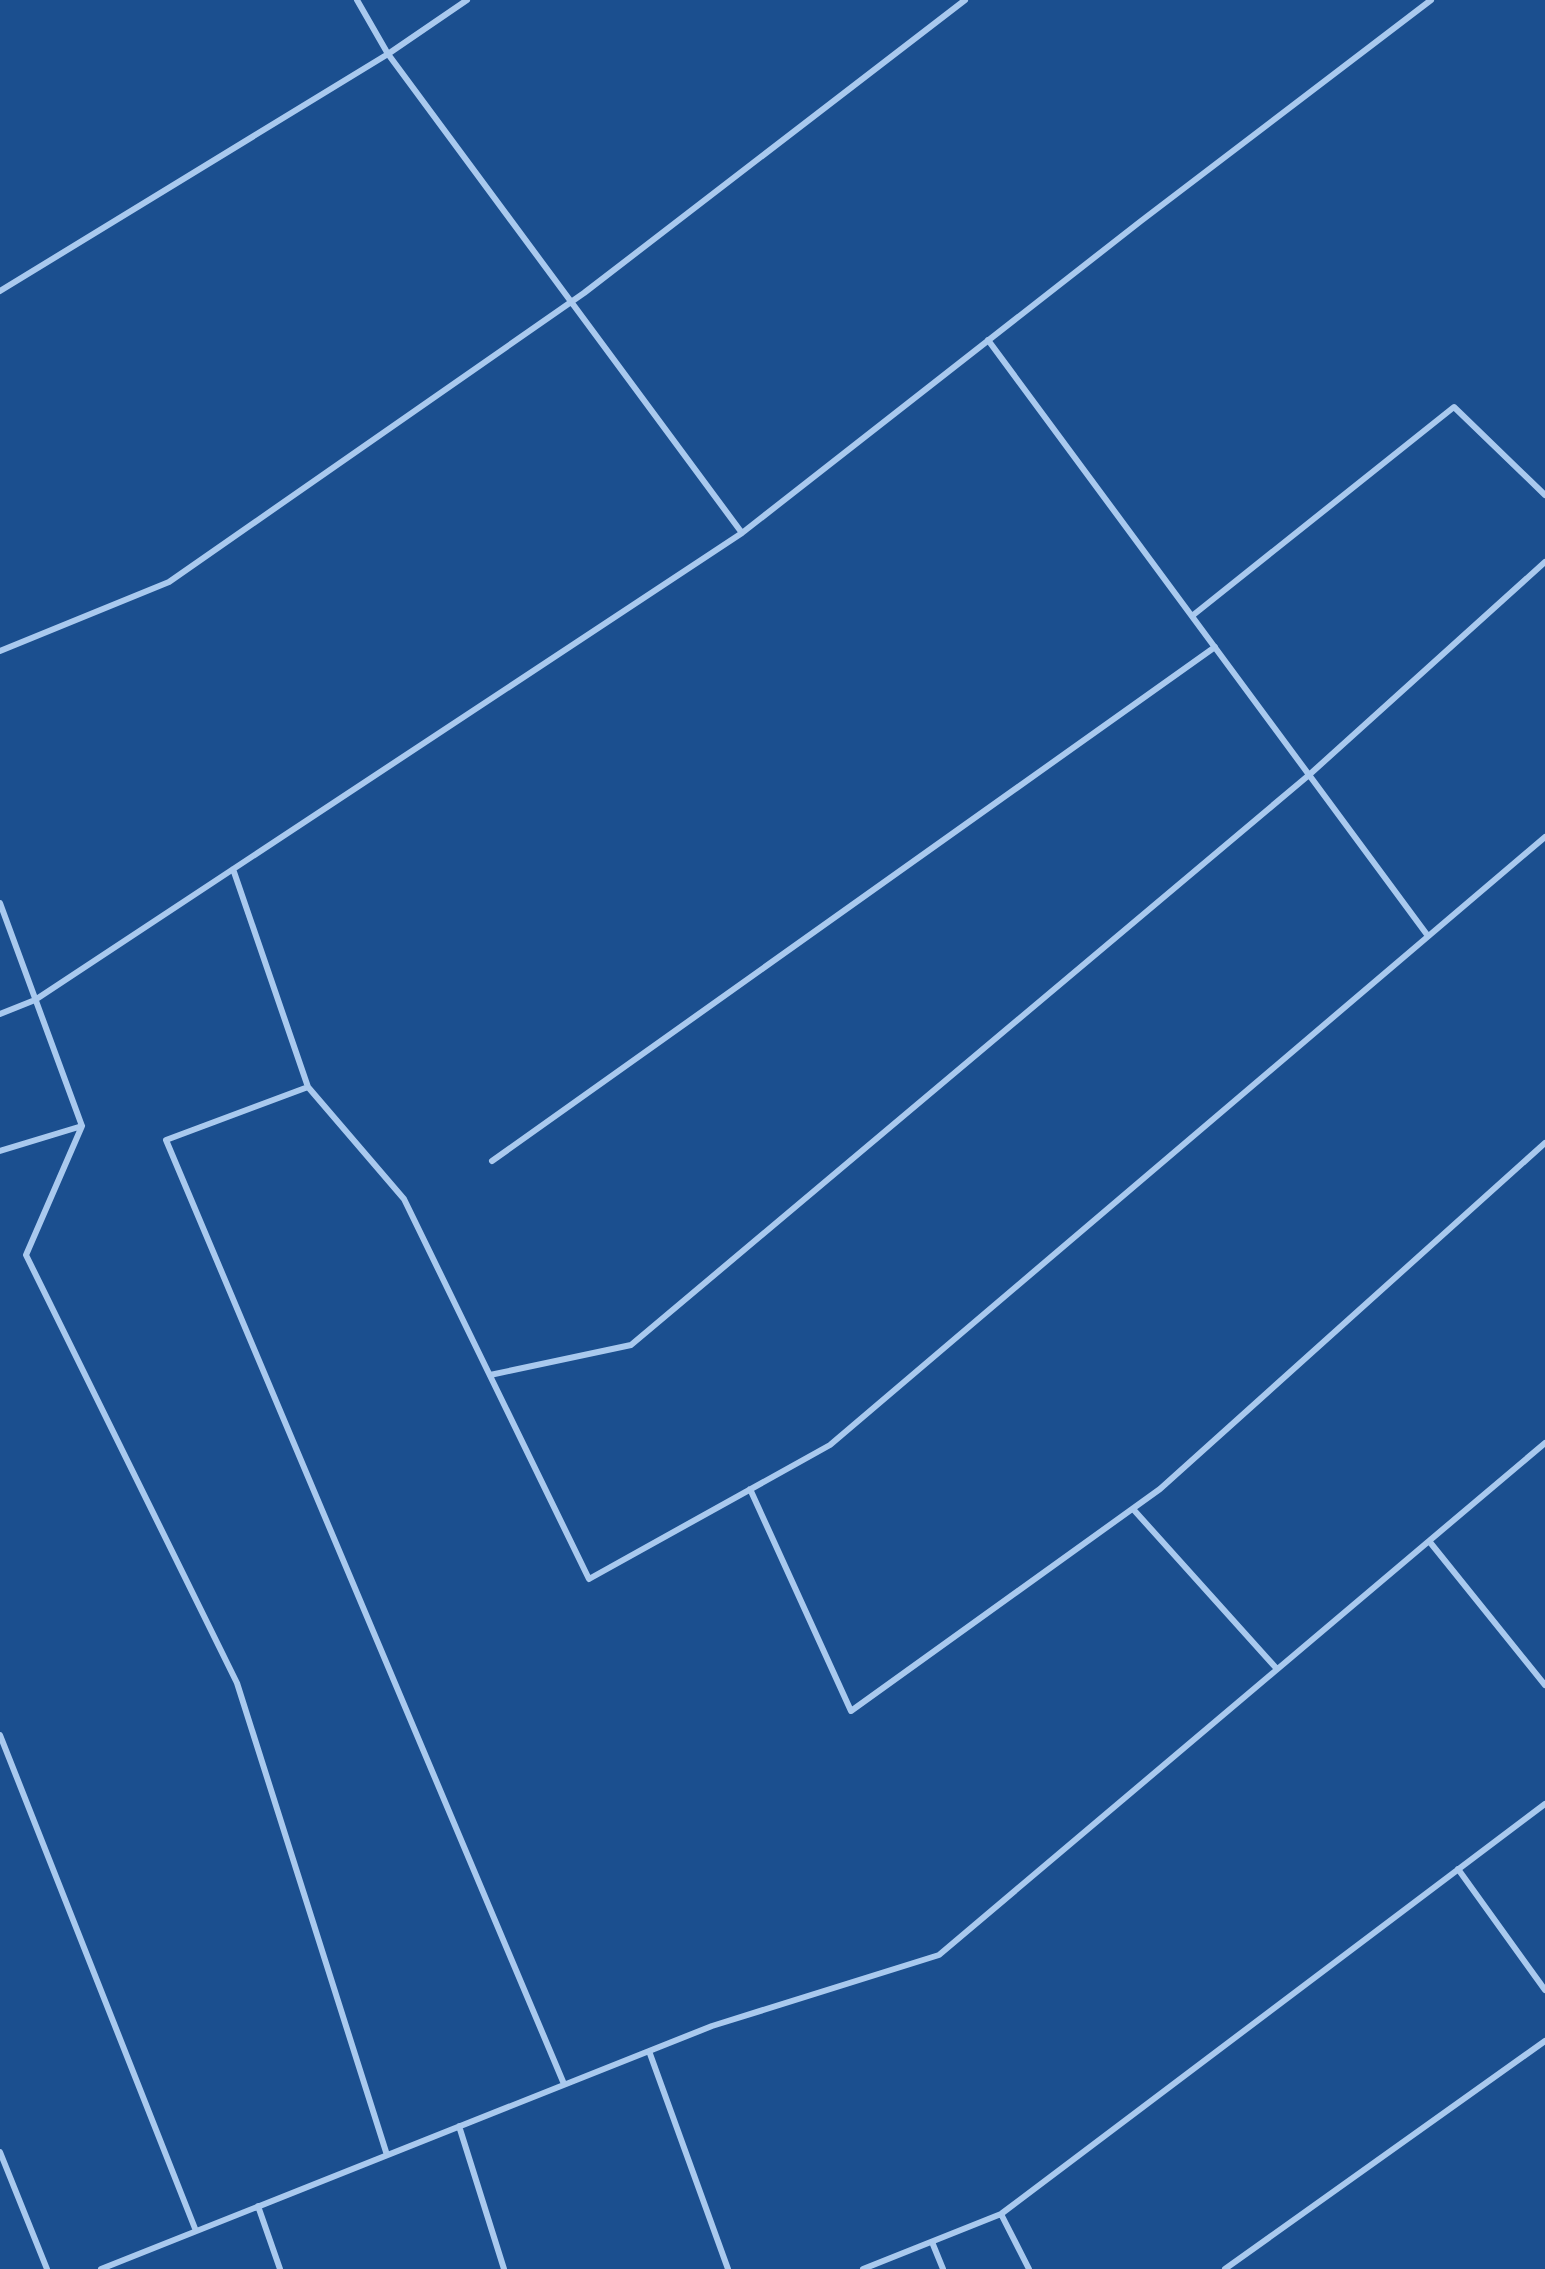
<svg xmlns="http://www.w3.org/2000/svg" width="1545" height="2269" viewBox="0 0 1545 2269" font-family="'Fira Sans',sans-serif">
<rect width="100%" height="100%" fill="#1b4f8f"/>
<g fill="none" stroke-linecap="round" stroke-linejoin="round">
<path stroke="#a9c9ee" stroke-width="6" d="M 357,0 L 388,54 L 742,533 L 1141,221 L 1431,0
M 0,291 L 388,54 L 467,0
M 988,340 L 1428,936
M 1192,616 L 1454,407 L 1545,495
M 0,651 L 169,582 L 584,293 L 965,0
M 233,869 L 308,1087 L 404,1199 L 589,1579 L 830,1445 L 1545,837
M 0,903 L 82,1126 L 0,1151
M 0,1014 L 35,1000 L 742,533
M 308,1087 L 166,1140 L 564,2084
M 82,1126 L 26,1255 L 237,1683 L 387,2155
M 492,1161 L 1215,647
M 490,1375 L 631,1345 L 1309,775 L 1545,562
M 750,1489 L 851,1711 L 1160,1489 L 1545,1143
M 1133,1509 L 1277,1669
M 1429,1541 L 1545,1685
M 0,1735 L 196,2231
M 1458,1869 L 1545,1990
M 649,2051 L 728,2269
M 459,2126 L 504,2269
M 0,2152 L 47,2269
M 258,2206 L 280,2269
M 1001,2214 L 1029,2269
M 932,2242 L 943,2269
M 101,2269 L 712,2026 L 939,1955 L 1545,1443
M 863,2269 L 1001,2214 L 1545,1804
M 1225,2269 L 1545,2041"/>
</g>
</svg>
